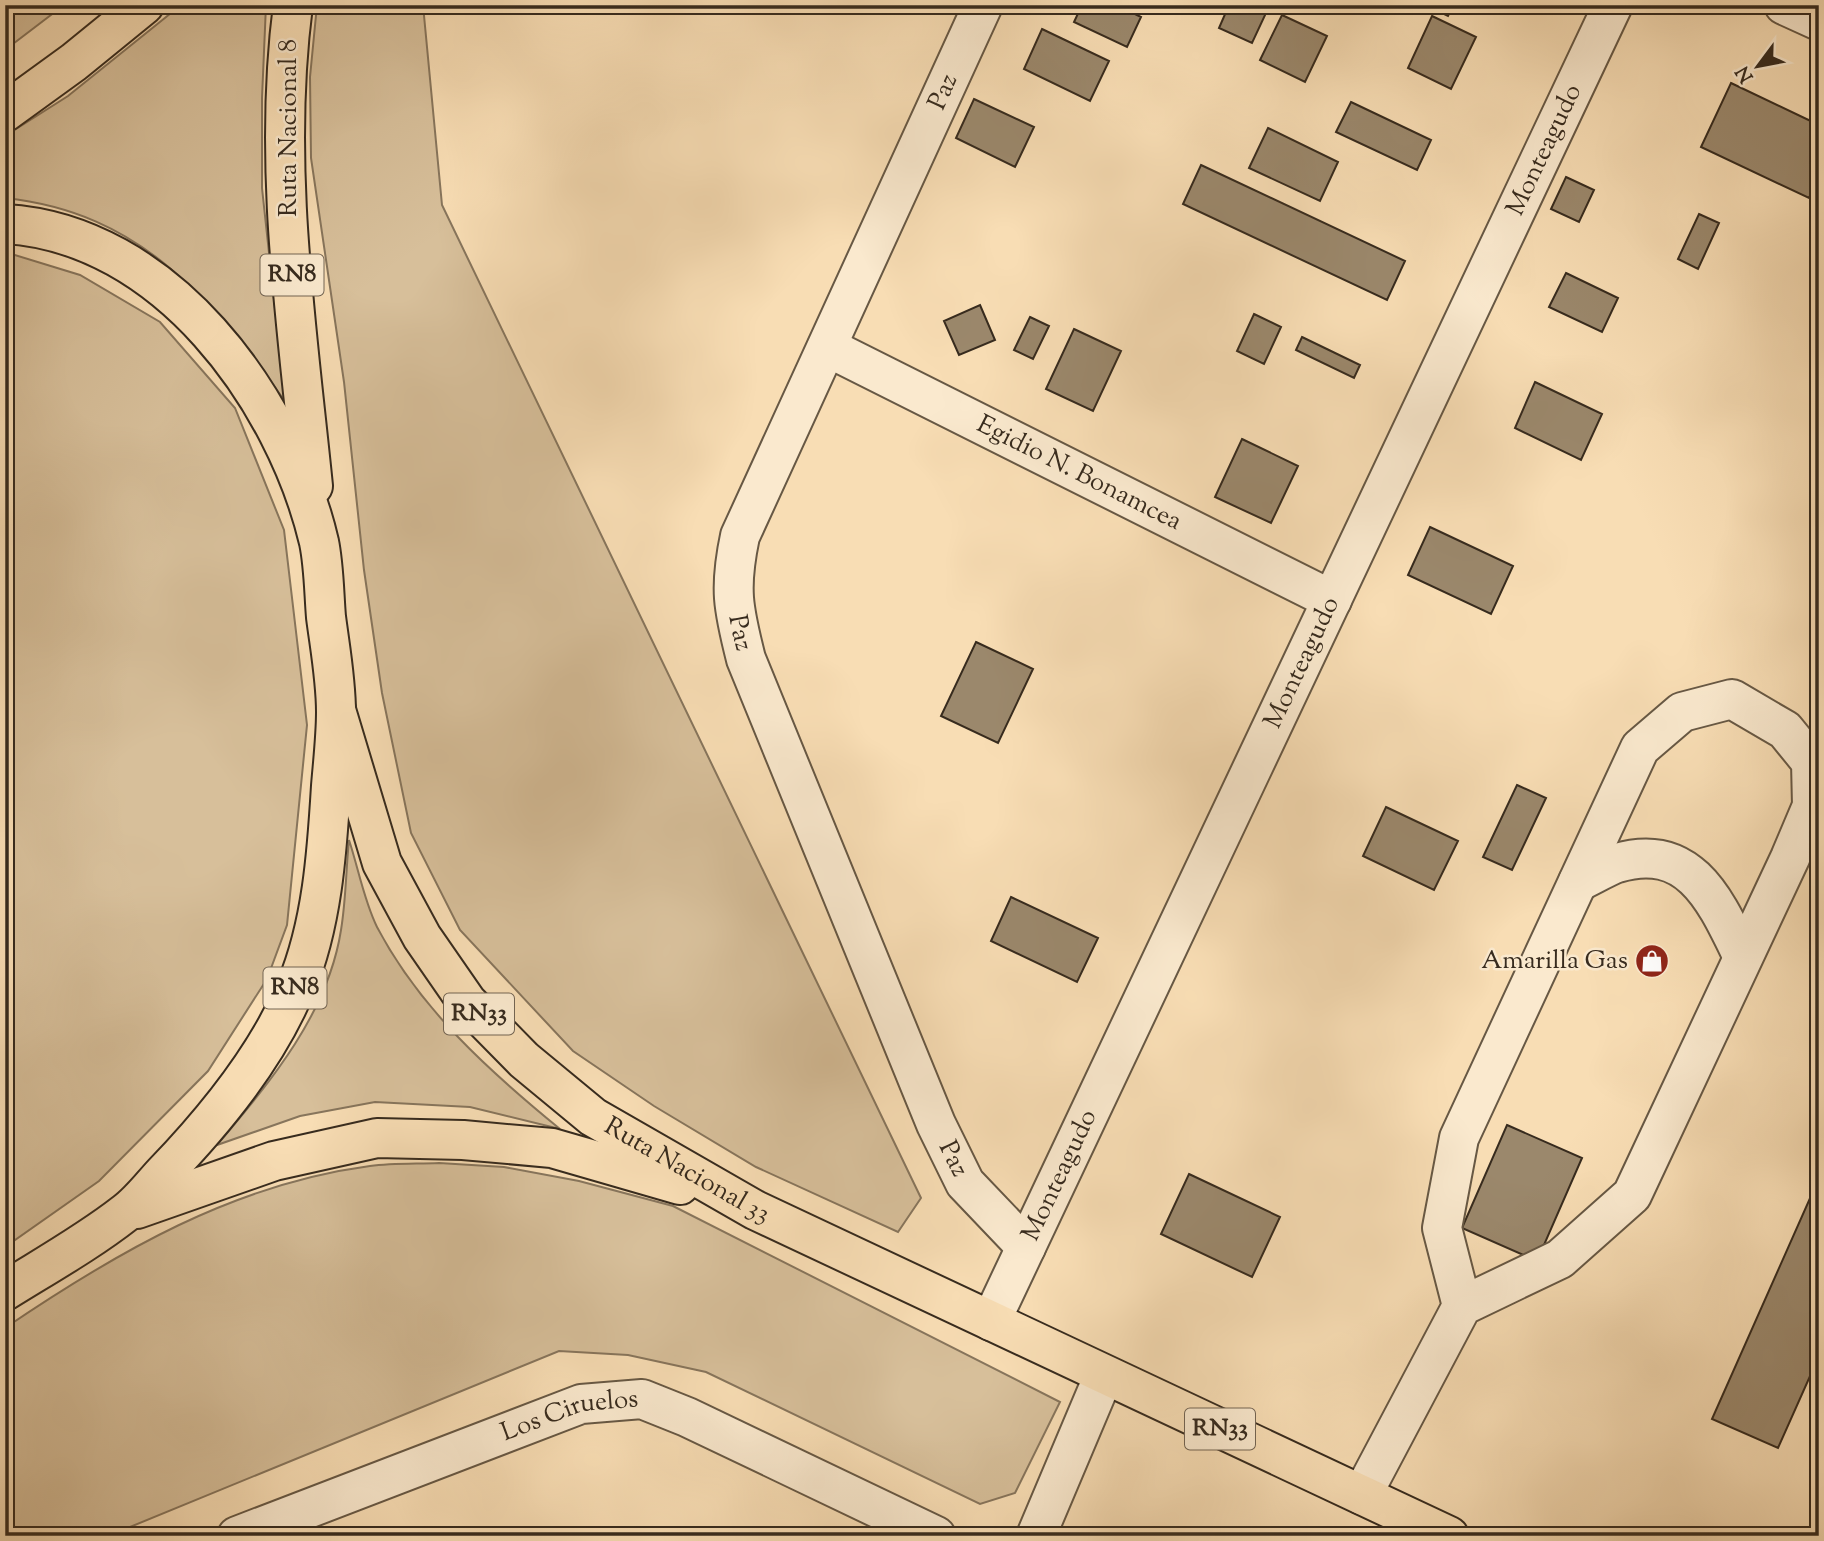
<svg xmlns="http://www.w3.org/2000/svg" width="1824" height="1541" viewBox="0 0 1824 1541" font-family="'Sorts Mill Goudy',serif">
<rect width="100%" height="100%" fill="#f8ddb4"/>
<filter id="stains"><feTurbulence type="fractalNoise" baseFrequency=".00286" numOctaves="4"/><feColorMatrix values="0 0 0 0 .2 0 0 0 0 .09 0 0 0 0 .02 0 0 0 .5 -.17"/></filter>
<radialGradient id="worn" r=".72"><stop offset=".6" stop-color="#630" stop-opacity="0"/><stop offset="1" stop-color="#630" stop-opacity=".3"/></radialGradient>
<path fill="#d7bf9a" stroke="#87755c" stroke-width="2" d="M 8,5 L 64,5 L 5,50 L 5,7 Z
M 181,5 L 266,5 L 262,98 L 262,188 L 285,401 C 208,298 143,213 5,198 L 5,136 L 68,96 Z
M 317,5 L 423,5 L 442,205 L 921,1198 L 898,1232 L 756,1167 L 654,1106 L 573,1051 L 460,930 L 411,833 L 382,693 L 364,570 L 344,382 L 311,158 L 310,77 Z
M 5,252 L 80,275 L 160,322 L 235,408 L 284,530 L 307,725 L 287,925 L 267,979 L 208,1071 L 99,1181 L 5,1247 Z
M 349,840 C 358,867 364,901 377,927 C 420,1009 489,1071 560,1129 L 470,1107 L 375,1102 L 300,1116 L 217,1145 C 270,1082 328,1014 341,930 C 346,900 346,869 349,840 Z
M 439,1163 L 504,1167 L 579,1181 L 673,1206 L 1060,1402 L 1015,1493 L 980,1504 L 706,1372 L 628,1355 L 559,1351 L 108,1536 L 5,1536 L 5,1328 C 117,1252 234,1184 370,1166 C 393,1163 417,1164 439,1163 Z"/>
<path fill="#9b886c" stroke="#372b1e" stroke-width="2" d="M 1082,5 L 1117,5 L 1141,17 L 1127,47 L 1074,22 Z
M 1229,5 L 1250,5 L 1266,13 L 1252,43 L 1219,28 Z
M 1425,5 L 1453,5 L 1448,16 Z
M 1282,15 L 1327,36 L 1305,82 L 1260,60 Z
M 1432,16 L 1476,37 L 1451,89 L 1408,68 Z
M 1042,29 L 1109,61 L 1090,101 L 1024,69 Z
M 1731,83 L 1819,125 L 1819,178 L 1809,198 L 1701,147 Z
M 974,99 L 1034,127 L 1015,167 L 956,138 Z
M 1351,102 L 1431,140 L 1417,170 L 1336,132 Z
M 1268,128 L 1338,162 L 1320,201 L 1249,168 Z
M 1201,165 L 1405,261 L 1387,300 L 1183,204 Z
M 1566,177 L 1594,190 L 1579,222 L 1551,209 Z
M 1699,214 L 1719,223 L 1698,269 L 1678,259 Z
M 1566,273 L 1618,298 L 1602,332 L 1549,307 Z
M 980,305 L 995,340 L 959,355 L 944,321 Z
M 1254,314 L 1281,327 L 1264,364 L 1237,351 Z
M 1030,317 L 1049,326 L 1033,359 L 1014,350 Z
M 1074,329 L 1121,351 L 1093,411 L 1046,389 Z
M 1302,337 L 1360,365 L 1354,378 L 1296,350 Z
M 1535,382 L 1602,414 L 1581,460 L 1515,428 Z
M 1242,439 L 1298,466 L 1271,523 L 1215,497 Z
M 1430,527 L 1513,566 L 1491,614 L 1408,575 Z
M 976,642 L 1033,669 L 998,743 L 941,716 Z
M 1517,785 L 1546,798 L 1512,870 L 1483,857 Z
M 1386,807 L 1458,841 L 1434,890 L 1363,856 Z
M 1011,897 L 1098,938 L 1077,982 L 991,941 Z
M 1507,1125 L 1582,1158 L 1537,1261 L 1462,1228 Z
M 1189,1174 L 1280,1217 L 1252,1277 L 1161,1234 Z
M 1819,1178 L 1819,1356 L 1778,1448 L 1712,1419 Z"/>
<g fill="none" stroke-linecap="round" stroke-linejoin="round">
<g stroke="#675844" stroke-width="42">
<g id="minor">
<path id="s1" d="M 983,5 L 740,536 C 729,588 733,608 746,659 L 936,1124 L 965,1183 L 1026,1247"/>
<path d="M 1784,5 L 1819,21"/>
<path id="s2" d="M 827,347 L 1332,600"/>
<path d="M 1578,882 C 1591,876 1604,868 1617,863 C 1691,841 1716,902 1743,957"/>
<path id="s3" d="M 991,1321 L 1613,5"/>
<path d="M 1362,1495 L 1462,1306 L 1560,1259 L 1632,1195 L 1790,858 L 1812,806 L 1811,762 L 1785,730 L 1732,699 L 1682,712 L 1640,748 L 1459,1138 L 1442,1228 L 1462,1306"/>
<path id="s4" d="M 237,1536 L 581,1404 L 642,1399 L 687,1417 L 936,1536"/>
<path d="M 1036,1536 L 1104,1375"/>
</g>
</g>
<g stroke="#372b1e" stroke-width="42">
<g id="highway">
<path d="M 293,5 C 272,165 297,327 313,486"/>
<path d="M 5,112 L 74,62 L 144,5"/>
<path d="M 5,224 C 165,233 285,398 319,542 C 324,566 324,593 326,617 C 330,648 336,680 336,712 C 336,736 333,762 331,786 C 327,853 322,925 296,987 C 267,1057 215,1120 163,1174 C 151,1187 139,1203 125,1213 C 88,1242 45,1266 5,1291"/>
<path id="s5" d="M 336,710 L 382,863 L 422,937 L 467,1002 L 524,1060 L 593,1117 L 755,1210 L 1449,1536"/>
<path d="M 137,1209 L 274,1161 L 377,1138 L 463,1140 L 552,1148 L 680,1185"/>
</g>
</g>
<use href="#minor" stroke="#fae9ce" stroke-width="38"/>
<use href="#highway" stroke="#f8ddb4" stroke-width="38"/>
</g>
<defs>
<g id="shop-disc" transform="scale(1.75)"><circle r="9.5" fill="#8f2418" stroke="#fae9ce"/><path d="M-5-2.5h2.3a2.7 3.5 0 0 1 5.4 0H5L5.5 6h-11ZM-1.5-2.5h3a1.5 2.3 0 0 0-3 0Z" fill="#fff"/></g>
</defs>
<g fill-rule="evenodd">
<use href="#shop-disc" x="1652" y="961"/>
</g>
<g text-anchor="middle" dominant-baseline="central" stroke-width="5" stroke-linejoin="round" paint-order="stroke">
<g fill="#fae9ce" stroke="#726453" stroke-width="2">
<rect x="260.5" y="254.5" width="63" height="41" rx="5"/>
<rect x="263.5" y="967.5" width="63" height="41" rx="5"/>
<rect x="444" y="993.5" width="70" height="41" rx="5"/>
<rect x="1185" y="1408.5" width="70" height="41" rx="5"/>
</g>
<g font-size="24" font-weight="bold" fill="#372b1e">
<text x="292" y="275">RN8</text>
<text x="295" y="988">RN8</text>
<text x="479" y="1014">RN33</text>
<text x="1220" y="1429">RN33</text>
</g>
<g font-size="26" fill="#372b1e" stroke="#fae9ce">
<text transform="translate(944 92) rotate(-66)">Paz</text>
<text transform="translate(289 128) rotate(-90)">Ruta Nacional 8</text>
<text stroke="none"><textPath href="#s3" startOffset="1295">Monteagudo</textPath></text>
<text stroke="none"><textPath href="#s2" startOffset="282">Egidio N. Bonamcea</textPath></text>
<text stroke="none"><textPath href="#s1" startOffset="682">Paz</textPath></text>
<text stroke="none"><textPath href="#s3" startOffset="728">Monteagudo</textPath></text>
<text stroke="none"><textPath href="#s1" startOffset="1250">Paz</textPath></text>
<text stroke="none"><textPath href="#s5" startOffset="602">Ruta Nacional 33</textPath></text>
<text stroke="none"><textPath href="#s3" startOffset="161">Monteagudo</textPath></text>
<text stroke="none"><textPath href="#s4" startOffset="355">Los Ciruelos</textPath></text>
</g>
<g font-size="26" fill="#372b1e" stroke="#fae9ce" text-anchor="end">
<text x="1628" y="961">Amarilla Gas</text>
</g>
</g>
<rect width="1824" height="1541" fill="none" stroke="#f8ddb4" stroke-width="28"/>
<rect x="7" y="7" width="1810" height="1527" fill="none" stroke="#372b1e" stroke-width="3.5"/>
<rect x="14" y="14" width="1796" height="1513" fill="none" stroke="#372b1e" stroke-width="2"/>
<g transform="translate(1758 66) rotate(238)" stroke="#fae9ce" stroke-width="5" paint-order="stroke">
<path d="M0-5L12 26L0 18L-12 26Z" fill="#372b1e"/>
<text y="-10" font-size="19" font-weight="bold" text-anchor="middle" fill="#372b1e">N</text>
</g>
<rect width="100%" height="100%" filter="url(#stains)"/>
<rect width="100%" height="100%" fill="url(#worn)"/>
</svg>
